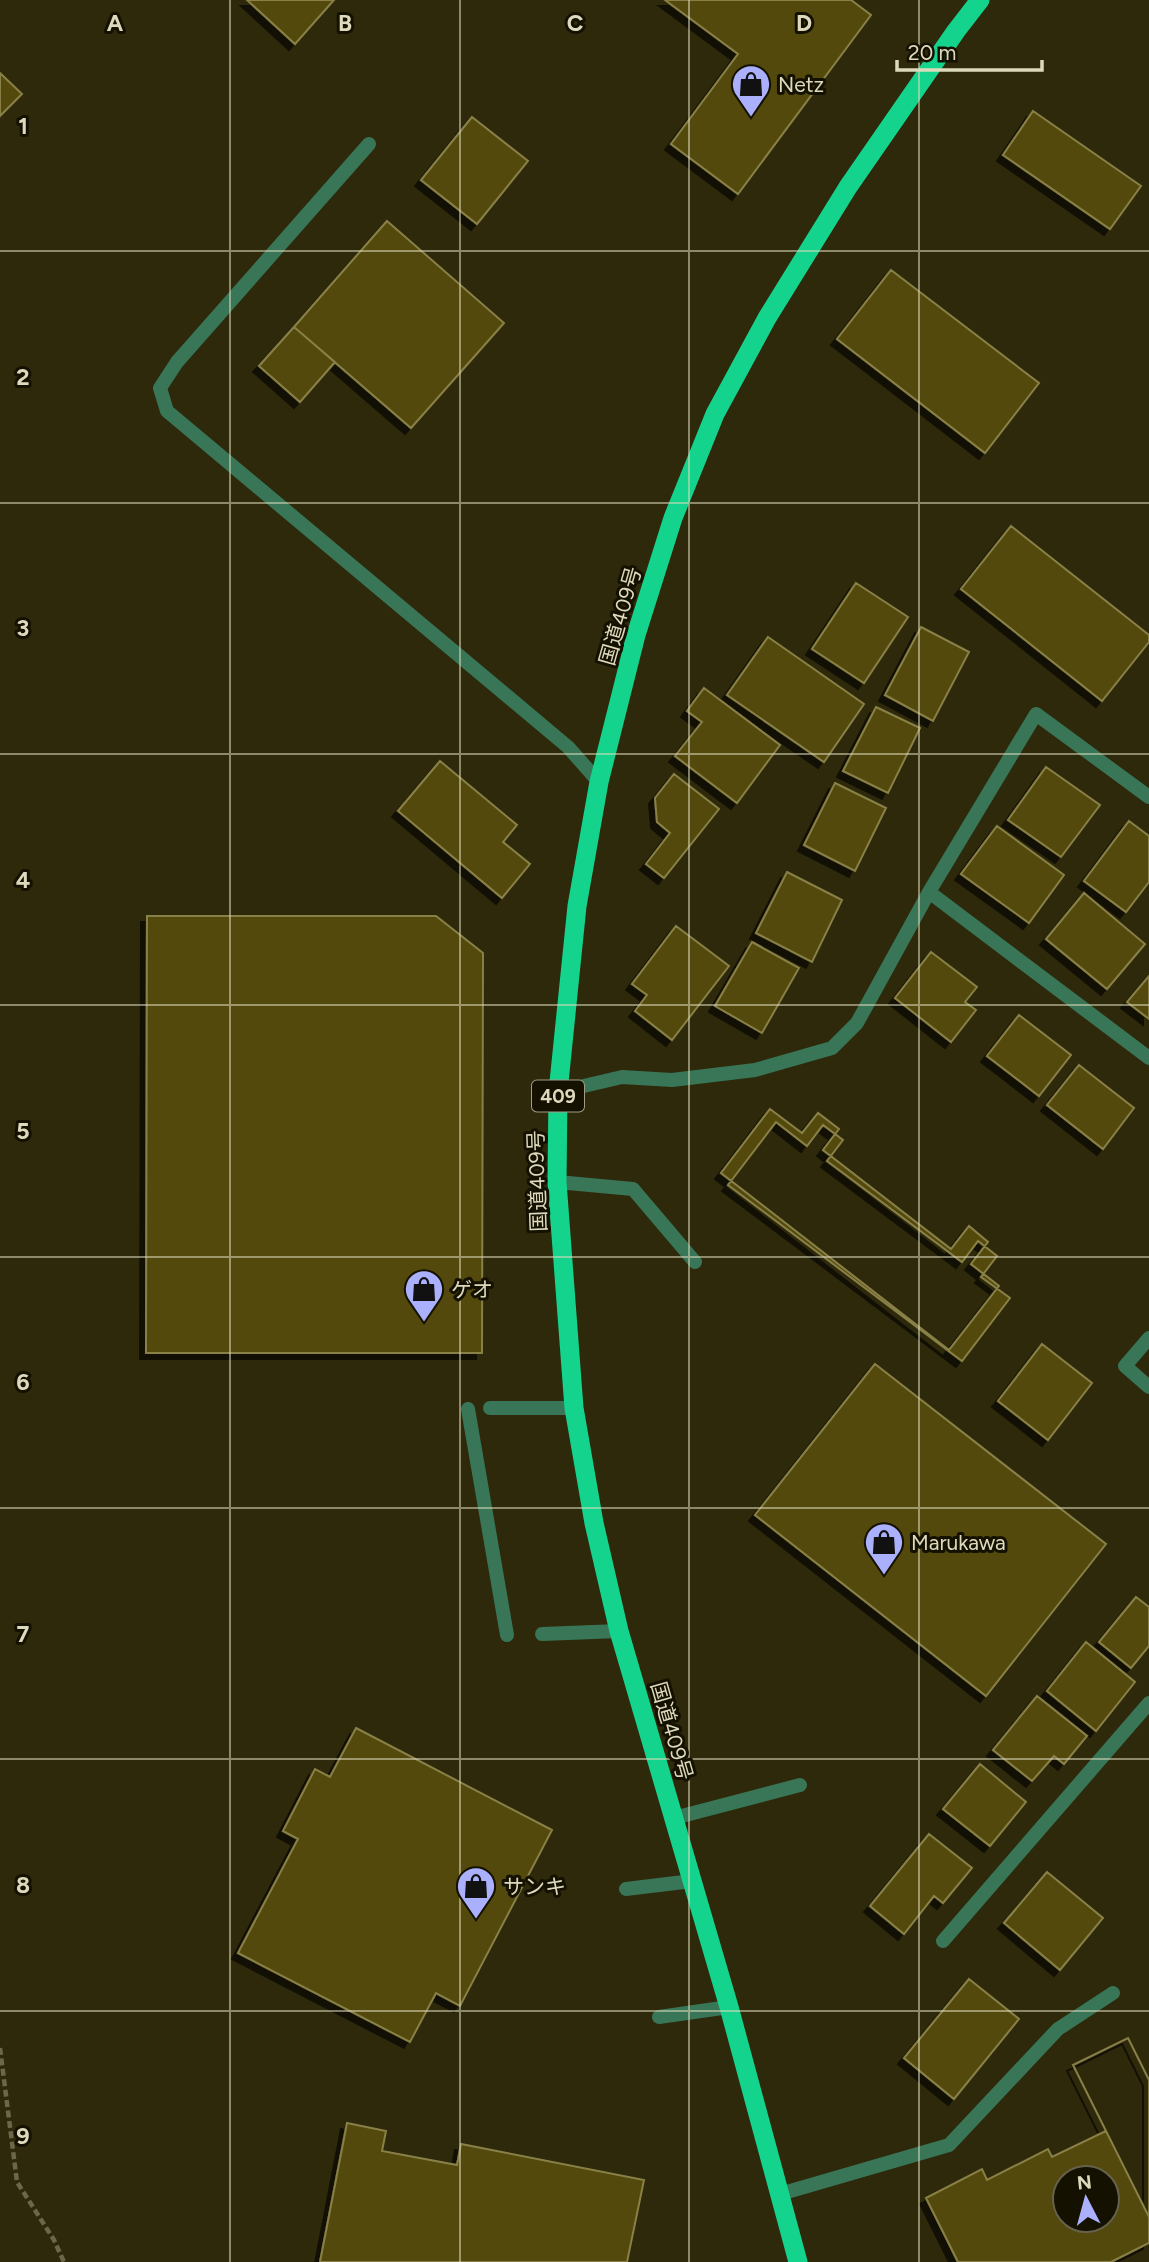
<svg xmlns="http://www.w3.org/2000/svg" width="1149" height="2262" viewBox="0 0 1149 2262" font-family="Figtree,'Noto Sans JP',sans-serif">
<defs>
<filter id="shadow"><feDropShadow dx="-6" dy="6" stdDeviation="0" flood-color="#0009"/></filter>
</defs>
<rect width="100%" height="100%" fill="#2e290b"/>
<path fill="#52490c" stroke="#898047" stroke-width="2" fill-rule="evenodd" filter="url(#shadow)" d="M 247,0 L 334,0 L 295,44 Z
M 665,0 L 851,0 L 871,15 L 738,194 L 671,144 L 738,54 Z
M 0,73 L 22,94 L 0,116 Z
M 1033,111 L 1141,186 L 1110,229 L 1003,155 Z
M 472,117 L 528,161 L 477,224 L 421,180 Z
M 387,221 L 504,323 L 411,428 L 294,327 Z
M 891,270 L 1039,383 L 985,453 L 837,339 Z
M 294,327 L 335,362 L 300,402 L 259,366 Z
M 1011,526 L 1149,635 L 1149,642 L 1102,701 L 961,589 Z
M 856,583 L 908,617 L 864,683 L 812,649 Z
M 921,627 L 969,652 L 933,721 L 885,695 Z
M 768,637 L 864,704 L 824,762 L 727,695 Z
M 704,688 L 780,745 L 737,803 L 675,756 L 702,722 L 687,711 Z
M 876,707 L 920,728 L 888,793 L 843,771 Z
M 440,761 L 517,825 L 503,842 L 530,864 L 502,898 L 398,811 Z
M 1046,767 L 1100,805 L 1061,857 L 1008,820 Z
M 674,774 L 719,809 L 664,878 L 646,864 L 670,833 L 657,822 L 655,798 Z
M 835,783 L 886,808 L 855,871 L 804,845 Z
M 1129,821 L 1149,836 L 1149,882 L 1126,912 L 1084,881 Z
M 997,826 L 1064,875 L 1029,923 L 961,874 Z
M 787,872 L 842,900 L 812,962 L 756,933 Z
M 1084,893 L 1145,944 L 1107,989 L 1046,939 Z
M 147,916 L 436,916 L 483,953 L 482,1353 L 146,1353 Z
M 676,926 L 729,966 L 672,1040 L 635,1011 L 647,995 L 632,984 Z
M 752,942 L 799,968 L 762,1033 L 715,1006 Z
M 931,952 L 977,987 L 965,1002 L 976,1010 L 951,1042 L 895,998 Z
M 1149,976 L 1149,1019 L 1127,1002 Z
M 1019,1015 L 1071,1055 L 1039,1096 L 987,1056 Z
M 1079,1065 L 1134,1108 L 1103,1149 L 1047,1105 Z
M 770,1109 L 802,1133 L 818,1113 L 839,1129 L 823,1150 L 951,1249 L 969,1226 L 988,1242 L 971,1264 L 999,1286 L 949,1350 L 721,1173 Z
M 776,1122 L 807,1146 L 823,1125 L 843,1140 L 827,1161 L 962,1262 L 978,1241 L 997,1256 L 981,1277 L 1010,1298 L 962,1361 L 728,1185 Z
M 1042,1344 L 1092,1383 L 1048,1440 L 998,1401 Z
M 875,1364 L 1106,1544 L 986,1696 L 755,1515 Z
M 1136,1597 L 1149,1607 L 1149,1646 L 1131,1668 L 1099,1642 Z
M 1086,1642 L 1135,1682 L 1096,1731 L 1047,1691 Z
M 1037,1696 L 1087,1736 L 1064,1764 L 1054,1756 L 1032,1781 L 993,1750 Z
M 356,1728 L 552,1830 L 460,2006 L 436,1993 L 410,2042 L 238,1953 L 298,1839 L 283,1831 L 315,1769 L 330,1777 Z
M 980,1764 L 1026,1802 L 990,1846 L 943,1809 Z
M 929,1834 L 972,1868 L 943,1903 L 934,1896 L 904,1934 L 870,1906 Z
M 1047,1872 L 1103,1918 L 1060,1970 L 1004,1923 Z
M 969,1979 L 1019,2019 L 954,2099 L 904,2058 Z
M 1128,2038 L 1149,2080 L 1149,2217 L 1073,2065 Z
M 1128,2038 L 1149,2080 L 1149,2243 L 1111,2262 L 958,2262 L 926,2198 L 982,2169 L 987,2180 L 1048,2149 L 1052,2157 L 1106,2131 L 1073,2065 ZM 1065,2178 L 1107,2178 L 1107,2220 L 1065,2220 Z
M 347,2123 L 386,2131 L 382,2151 L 457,2165 L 461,2144 L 644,2180 L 627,2262 L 320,2262 Z"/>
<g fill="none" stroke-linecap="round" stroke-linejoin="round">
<path stroke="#6c6749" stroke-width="4.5" stroke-dasharray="7 3.5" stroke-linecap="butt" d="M 0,2048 L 17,2182 L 54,2240 L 64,2262"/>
<path stroke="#387657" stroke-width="14" d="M 369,144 L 177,362 L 160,388 L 167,411 L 568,747 L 599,782
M 557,1182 L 633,1189 L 695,1262
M 490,1408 L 574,1408
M 468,1409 L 507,1635
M 542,1634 L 619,1631
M 674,1818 L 800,1785
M 626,1889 L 692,1881
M 659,2017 L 729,2007
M 780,2194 L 949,2145 L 1058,2029 L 1113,1993"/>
<path stroke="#387657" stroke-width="14" d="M 929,892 L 1149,1058
M 558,1092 L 622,1077 L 672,1080 L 755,1070 L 832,1048 L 857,1023 L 929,892 L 1036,714 L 1149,797
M 1149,1338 L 1125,1366 L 1149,1387
M 943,1941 L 1149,1703"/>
<path stroke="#14d48d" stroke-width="19" d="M 798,2262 L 729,2007 L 619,1631 L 594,1523 L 574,1408 L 557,1182 L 558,1092 L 577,906 L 599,782 L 636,635 L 673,518 L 715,414 L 767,318 L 848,187 L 956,31 L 980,0"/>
</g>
<path fill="none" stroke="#ddd9bc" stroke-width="2" stroke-opacity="0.55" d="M 230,0 L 230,2262M 460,0 L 460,2262M 689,0 L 689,2262M 919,0 L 919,2262M 0,251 L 1149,251M 0,503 L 1149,503M 0,754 L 1149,754M 0,1005 L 1149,1005M 0,1257 L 1149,1257M 0,1508 L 1149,1508M 0,1759 L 1149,1759M 0,2011 L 1149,2011"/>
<defs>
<g id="shop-pin" transform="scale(2.0125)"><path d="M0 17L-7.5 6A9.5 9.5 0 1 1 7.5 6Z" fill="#aab0fc" stroke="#151100"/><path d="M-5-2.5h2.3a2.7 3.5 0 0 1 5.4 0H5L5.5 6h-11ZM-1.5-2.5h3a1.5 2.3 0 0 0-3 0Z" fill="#111"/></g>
</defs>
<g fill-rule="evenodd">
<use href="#shop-pin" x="751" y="84"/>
<use href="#shop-pin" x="424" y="1289"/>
<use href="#shop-pin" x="884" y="1542"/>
<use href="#shop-pin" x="476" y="1886"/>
</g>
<g text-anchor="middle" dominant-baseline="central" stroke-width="6" stroke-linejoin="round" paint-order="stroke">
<rect fill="#151100" stroke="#a19d84" stroke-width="2" x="532" y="1080.5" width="52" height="31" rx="5"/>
<g font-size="19" font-weight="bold" fill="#ddd9bc">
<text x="558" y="1096">409</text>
</g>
<g font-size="21" fill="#ddd9bc" stroke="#151100" text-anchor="start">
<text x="778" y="84">Netz</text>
<text x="451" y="1289">ゲオ</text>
<text x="911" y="1542">Marukawa</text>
<text x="503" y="1886">サンキ</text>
</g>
<g font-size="21" fill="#ddd9bc" stroke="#151100">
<text transform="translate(620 616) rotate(-74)">国道409号</text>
<text transform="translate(537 1181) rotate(-92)">国道409号</text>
<text transform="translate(672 1731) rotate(74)">国道409号</text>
</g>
</g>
<g font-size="23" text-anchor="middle" font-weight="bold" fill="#ddd9bc" stroke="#151100" stroke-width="6" stroke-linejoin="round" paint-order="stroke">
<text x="115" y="31">A</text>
<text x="345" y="31">B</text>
<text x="575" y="31">C</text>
<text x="804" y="31">D</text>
<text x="23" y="134">1</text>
<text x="23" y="385">2</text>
<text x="23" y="636">3</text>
<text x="23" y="888">4</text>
<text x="23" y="1139">5</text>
<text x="23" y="1390">6</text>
<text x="23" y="1642">7</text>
<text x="23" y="1893">8</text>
<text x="23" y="2144">9</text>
</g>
<g transform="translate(1086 2199) rotate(354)"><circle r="33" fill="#151100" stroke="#65614b" stroke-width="2"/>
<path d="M0-5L12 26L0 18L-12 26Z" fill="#aab0fc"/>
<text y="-10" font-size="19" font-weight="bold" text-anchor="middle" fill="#ddd9bc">N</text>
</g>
<path d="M897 60v10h145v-10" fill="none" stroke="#ddd9bc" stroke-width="3.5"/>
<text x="908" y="60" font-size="21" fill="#ddd9bc" stroke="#151100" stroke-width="5" paint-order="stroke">20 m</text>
</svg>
